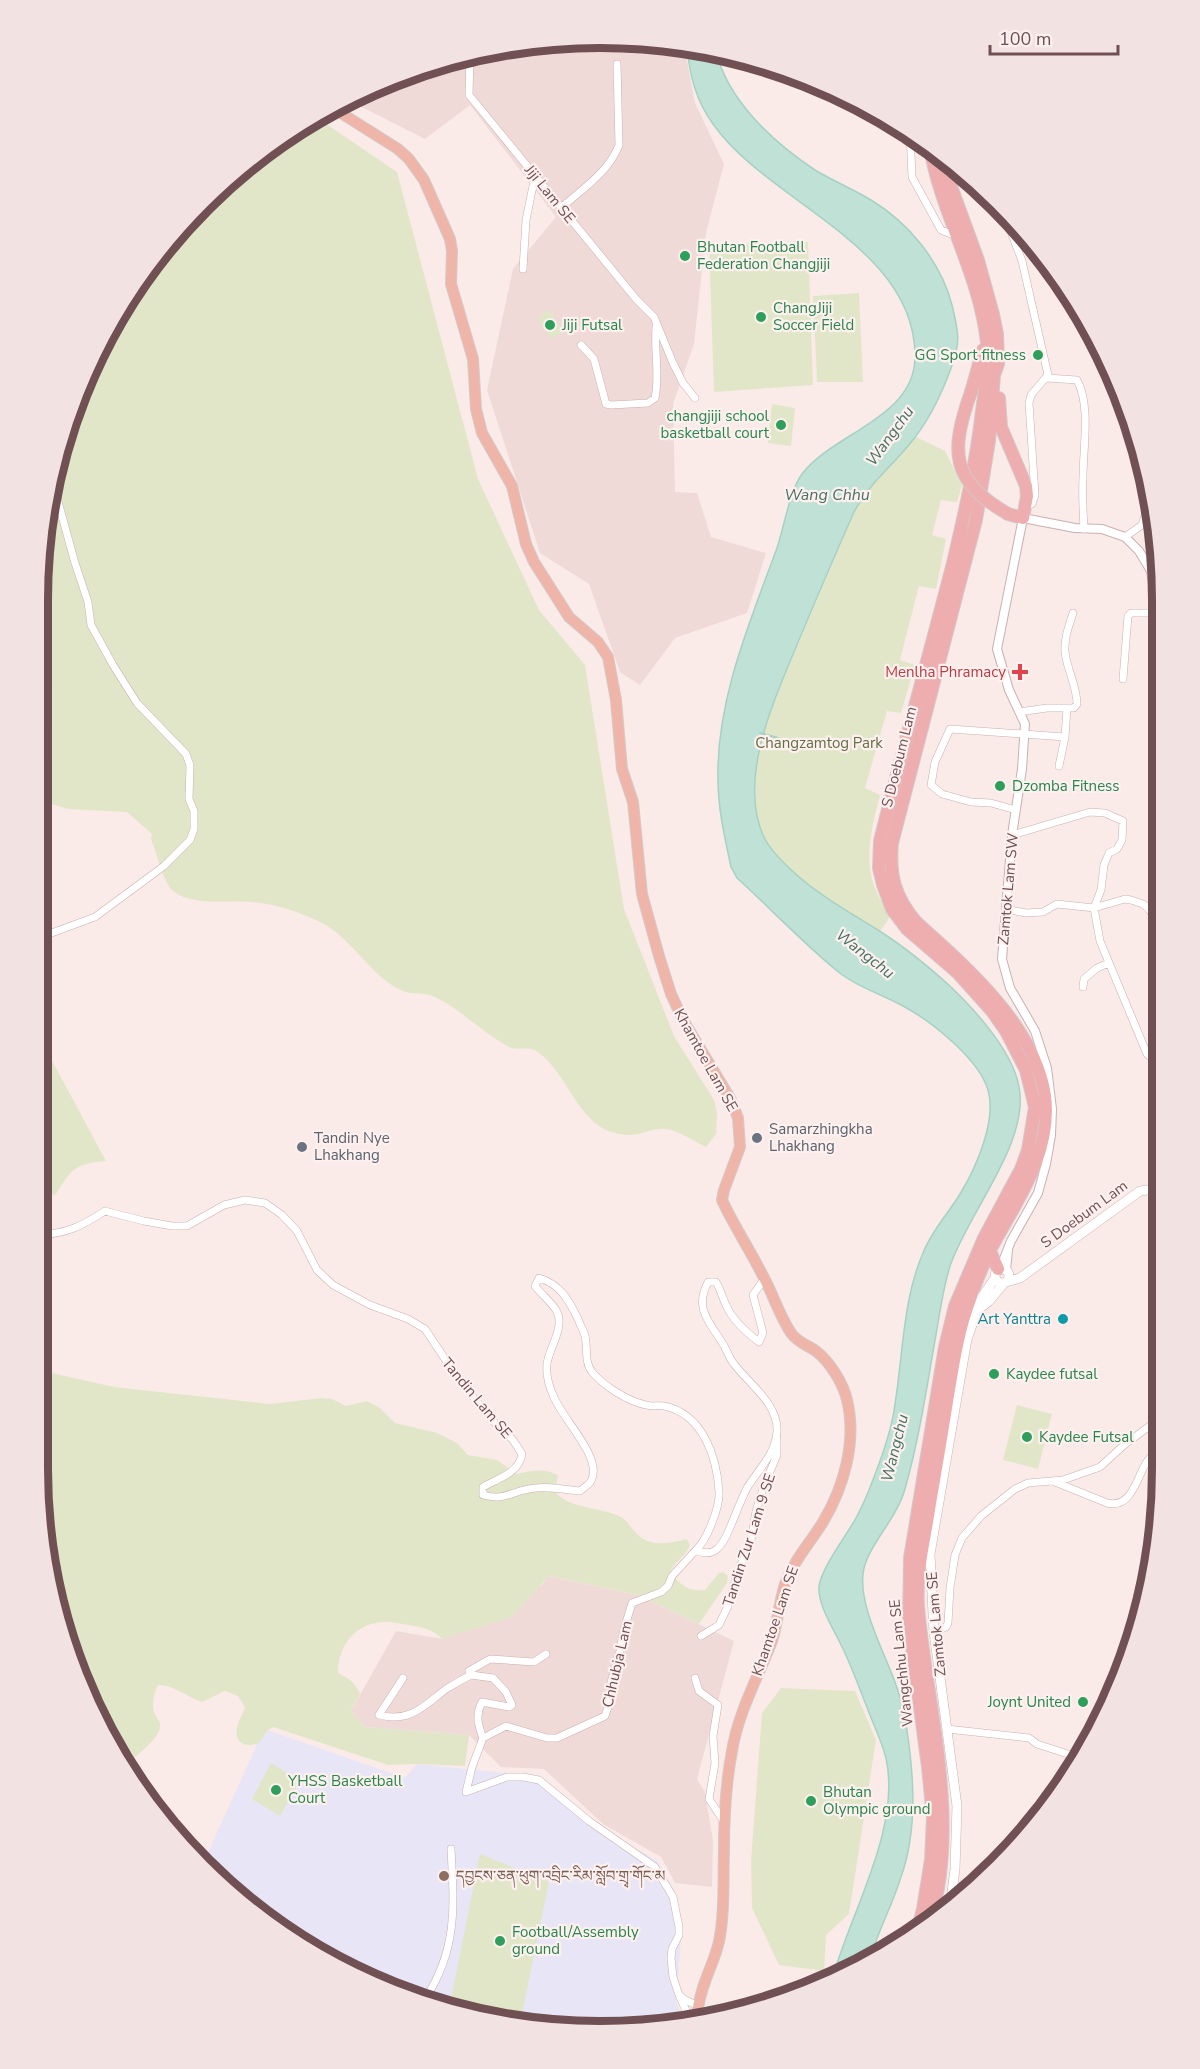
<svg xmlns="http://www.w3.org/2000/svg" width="1200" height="2069" viewBox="0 0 1200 2069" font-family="'Nunito Sans','Noto Serif Tibetan',sans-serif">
<rect width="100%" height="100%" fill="#faebe8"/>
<path fill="#f0dad8" d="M 600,38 L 684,46 L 695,103 L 724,164 L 706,233 L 694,344 L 673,404 L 675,492 L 697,493 L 711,537 L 766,553 L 747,613 L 675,638 L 640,685 L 620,672 L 589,584 L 540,553 L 487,390 L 513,269 L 556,217 L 470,105 L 425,139 L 348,100 L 384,80 L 490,48 Z
M 548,1576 L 638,1595 L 734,1641 L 697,1779 L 705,1792 L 713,1841 L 712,1887 L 675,1883 L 661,1857 L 603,1824 L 544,1769 L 501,1767 L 469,1735 L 365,1727 L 351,1711 L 396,1631 L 442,1639 L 542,1585 Z"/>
<path fill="#e8e5f6" d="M 264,1729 L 405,1778 L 417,1764 L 536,1776 L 574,1804 L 599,1826 L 657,1861 L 674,1890 L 682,1928 L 676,2001 L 683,2021 L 636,2030 L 454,2012 L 287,1937 L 205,1859 Z"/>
<path fill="#e2e6c8" d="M 316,117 L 397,172 L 478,479 L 539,610 L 585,665 L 624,909 L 674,1036 L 714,1100 L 717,1113 L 716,1134 L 706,1147 C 694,1142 679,1130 665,1129 C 655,1128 648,1132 639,1134 C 627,1137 609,1133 599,1126 C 572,1107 564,1069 536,1051 C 528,1046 517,1051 509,1047 C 482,1033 458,1006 430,995 C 422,992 412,995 403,991 C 369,976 353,938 320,922 C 299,912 273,903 250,902 C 228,900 189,907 171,889 C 163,880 156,851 151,839 L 152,834 L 127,812 L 68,809 L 38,800 L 39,563 L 67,419 L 132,288 L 202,203 L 287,133 Z
M 808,242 L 813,385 L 714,392 L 709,245 Z
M 859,293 L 863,382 L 817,382 L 813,296 Z
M 550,310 L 563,332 L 550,339 L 537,317 Z
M 772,404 L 795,408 L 791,446 L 768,443 Z
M 916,437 L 945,451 L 962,485 L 957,502 L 941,500 L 932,535 L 946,539 L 936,589 L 919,586 L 900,660 L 915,665 L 901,713 L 887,711 L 865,788 L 880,795 C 873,823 865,851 872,879 C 875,892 884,905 890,917 L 880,931 C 841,908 784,878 763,835 C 746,800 758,754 767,718 L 854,512 L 869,488 Z
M 42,1042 L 106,1161 C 75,1163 71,1170 56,1194 L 38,1198 L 38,1044 Z
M 38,1370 L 114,1387 L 269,1404 L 322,1398 L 332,1399 L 346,1406 L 367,1401 L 380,1408 L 395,1423 L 437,1433 L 457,1443 L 468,1455 L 497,1460 L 517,1474 C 530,1471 546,1467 558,1476 L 556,1485 L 551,1487 C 568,1511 597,1505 621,1517 C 628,1521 631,1528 637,1534 C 651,1548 670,1543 687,1539 L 690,1545 C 686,1556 676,1561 671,1570 C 677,1584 689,1592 705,1590 L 719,1573 L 723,1572 L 728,1576 L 727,1583 L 699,1624 L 638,1595 L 549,1576 L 512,1617 L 442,1639 C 433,1629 421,1627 409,1625 C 401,1624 393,1622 386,1622 C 356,1622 338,1645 338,1673 C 348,1678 356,1683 360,1694 L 351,1711 L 365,1727 L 469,1735 L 465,1766 L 417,1764 L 388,1765 L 273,1727 L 267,1731 L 259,1743 C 254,1745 249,1746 244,1744 C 228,1737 242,1717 245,1707 L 238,1696 L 225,1691 L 202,1702 C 187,1697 174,1685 158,1685 C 154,1693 151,1706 155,1714 C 157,1719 161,1721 160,1727 C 160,1737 136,1758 127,1762 L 67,1649 L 38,1469 Z
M 1017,1405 L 1052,1414 L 1038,1469 L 1003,1460 Z
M 781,1688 L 855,1691 L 876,1740 L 849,1914 L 826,1935 L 824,1971 L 779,1965 L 752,1908 L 751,1861 L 762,1713 Z
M 271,1763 L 300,1781 L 280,1816 L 252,1799 Z
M 480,1854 L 549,1882 L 521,2019 L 461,2013 L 451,1999 Z"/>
<path fill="#bfe1d6" stroke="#a7d1c4" stroke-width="1.5" d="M 687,46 L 716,50 C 726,99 774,143 815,170 C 833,181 853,189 871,200 C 909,223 941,262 952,305 C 959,334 961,343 950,371 C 940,398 927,424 908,446 C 888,470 869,484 854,512 C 835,555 817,597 799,640 C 777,694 737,775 763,835 C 768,847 779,858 788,867 C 816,894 848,911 881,932 C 906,948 929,967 951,987 C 976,1011 1013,1052 1019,1087 C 1030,1142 968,1213 950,1266 C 942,1292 939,1319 934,1346 C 926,1393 918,1443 905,1489 C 897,1518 871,1542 864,1568 C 856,1602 885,1653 896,1685 C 901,1698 903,1711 906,1724 C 914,1774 918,1829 901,1877 C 893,1903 880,1927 872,1953 L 834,1973 C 853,1908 901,1827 886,1758 C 882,1742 874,1726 868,1710 C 860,1690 853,1670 844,1651 C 836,1633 817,1605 819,1586 C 822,1567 846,1536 856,1518 C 863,1505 869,1491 874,1477 C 883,1454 892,1429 895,1404 C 903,1354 903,1299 923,1253 C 932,1230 948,1214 960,1194 C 976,1168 997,1120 988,1090 C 979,1059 931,1021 903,1006 C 881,994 855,986 836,970 C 801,941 770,908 737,878 L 731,867 C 725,839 718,809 718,780 C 716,700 750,622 777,548 C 784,527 790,490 802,474 C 833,433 914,418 915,358 C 917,246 768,203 713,124 C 696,101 689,74 687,46 Z"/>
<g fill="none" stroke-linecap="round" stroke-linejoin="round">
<path stroke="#a7d1c4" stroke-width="2" d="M 760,733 L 778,738"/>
<g stroke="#cab0b1" stroke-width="8">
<path id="minor" d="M 470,54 L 469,95 L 636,299 L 654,317 L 673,363 L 683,383 L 695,398
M 910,131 L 912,177 L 941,230 L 956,236
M 561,208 C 582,189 609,172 619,145 L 617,64
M 1002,208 L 1022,261 L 1048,375 L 1031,395 L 1029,403 L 1035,495 L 1032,504 L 1026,505
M 523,269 L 526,220 L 535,176
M 581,345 L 594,359 L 606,404 L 611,405 L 648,403 L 655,398 C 660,375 654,351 656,327
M 1047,378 L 1077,380 C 1091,405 1083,449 1083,477 C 1082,494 1083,511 1084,529
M 1132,417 L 1135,429
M 1125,537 L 1142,525 L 1149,502
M 1123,679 L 1128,616 L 1131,613 L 1158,613
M 1019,712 L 1047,708 L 1074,708 L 1077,704 C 1077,686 1067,670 1065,652 C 1064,638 1069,626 1073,613
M 1059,766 L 1065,737 L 1067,708
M 1016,810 L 991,803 L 971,802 L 942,794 L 931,785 L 935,762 L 950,729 L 1065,737
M 1012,835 L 1090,812 L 1105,813 L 1123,821 L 1122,840 L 1117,849 L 1109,853 L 1104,865 L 1101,890 L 1094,908 L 1100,941 L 1147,1054 L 1161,1065
M 1005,909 L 1026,913 L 1043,912 L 1057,904 L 1094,908 L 1125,899 L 1131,900 L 1143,904 L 1149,909 L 1161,930
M 38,938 L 95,917 L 164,866 L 190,840 L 194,829 L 194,811 L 189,799 L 190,765 L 186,754 L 137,703 L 113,665 L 91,625 L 88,602 L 75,563 L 54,487
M 1083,987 L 1084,979 L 1097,968 L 1109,963
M 38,1235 C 66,1234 82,1226 105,1211 L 144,1221 L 172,1226 L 187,1226 L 224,1205 L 245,1200 L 265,1203 L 282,1215 L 297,1231 L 317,1270 L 333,1285 L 370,1305 L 408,1319 L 425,1329 L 459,1380 L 494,1422 L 513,1440 L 522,1454 C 519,1473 499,1478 483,1487 L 483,1495 C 504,1501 510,1492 529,1489 C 546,1485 563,1490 580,1491 C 583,1488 589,1485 591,1481 C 604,1458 561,1418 553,1395 C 549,1386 546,1374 547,1364 C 549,1347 566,1327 556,1310 C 553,1304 540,1293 535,1286 L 539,1278 C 560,1284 569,1300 578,1319 C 580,1325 584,1331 585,1336 C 588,1347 584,1362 592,1372 C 604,1386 627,1401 646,1405 C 652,1407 658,1405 664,1406 C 703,1414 717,1457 719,1492 C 720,1507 707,1540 696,1550 C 714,1559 722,1546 729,1530 C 735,1516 740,1502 747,1488 C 758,1470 775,1455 777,1432 C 779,1404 749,1384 734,1364 C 729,1358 727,1350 723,1344 C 709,1321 694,1309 708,1282 L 716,1282 C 721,1290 722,1297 726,1305 C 732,1319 747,1333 759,1342 L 763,1333 L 753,1295 L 765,1278
M 1055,1482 L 1107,1503 C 1131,1509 1136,1480 1146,1463 C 1150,1457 1156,1451 1161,1445
M 934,1632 L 946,1627 L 948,1623 L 950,1588 L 955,1555 L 962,1538 L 981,1516 L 1015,1489 L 1028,1483 L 1063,1480 L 1100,1467 L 1124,1445 L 1155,1422
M 701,1636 L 719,1625 L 728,1606 L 737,1574 L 751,1540 L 756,1511 L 764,1486 L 777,1455 L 777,1439
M 546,1654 L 534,1662 L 490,1659 L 469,1671 L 471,1675 L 493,1678 L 506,1692 L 512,1705 L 509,1707 L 482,1702 C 475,1715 478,1725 483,1738 L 472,1767 L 466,1792 L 507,1777 L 523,1777 L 539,1780 L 589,1821 L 655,1867 L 673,1897 L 679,1927 L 679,1935 L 672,1949 L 671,1958 L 673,1977 L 679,1995 L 685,2000 L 699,2006
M 403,1678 L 379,1715 C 410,1723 424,1706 446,1689 C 454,1684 463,1679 471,1675
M 695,1678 L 699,1691 L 718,1705 L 713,1736 L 715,1763 L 709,1799 L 723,1820
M 947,1729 L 1029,1738 L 1037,1744 L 1080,1758
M 483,1738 L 506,1726 L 547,1738 L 557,1738 L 605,1716 L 609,1704 L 611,1682 L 619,1656 L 624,1629 L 632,1603 L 661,1592 L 668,1586 L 672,1576 L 696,1550
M 680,1997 L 690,2020
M 425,1999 C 458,1949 454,1905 451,1849"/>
</g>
<g stroke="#cab0b1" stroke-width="10">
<path id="tertiary" d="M 1000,1269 L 1011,1241 L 1038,1193 L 1046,1164 L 1051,1135 L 1052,1109 L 1047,1068 L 1035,1031 L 1010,988 L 1002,959 L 1012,835 L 1022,769 L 1025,724 L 1009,690 L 997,649 L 1023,518 L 1075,528 L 1102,529 L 1125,537 L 1139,551 L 1151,571 L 1161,633
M 1006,1270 L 1008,1250"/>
</g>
<g stroke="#ceb1b1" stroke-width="10">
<path id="secondary" d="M995 1276a7 7 0 1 1 14 0a7 7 0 1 1-14 0Z
M 1006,1282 L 1020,1278 L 1140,1191 L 1161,1188
M 979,1309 L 989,1301 L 1004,1283
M 950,1907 L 955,1869 L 957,1806 L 934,1632 L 930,1554 L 967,1339 L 982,1297 L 995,1278"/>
</g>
<g stroke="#d4cacb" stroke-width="12">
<path id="primary" d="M 333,108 L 398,149 L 409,159 L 424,180 L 450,239 L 452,251 L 451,284 L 473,359 L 476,409 L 482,433 L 512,486 L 526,544 L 534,562 L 569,617 L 598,642 L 608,657 L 616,700 L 622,769 L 633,802 L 642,894 L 659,956 L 671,994 L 683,1020 L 730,1098 L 738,1118 L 740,1147 L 724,1190 L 722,1200 C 734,1226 750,1250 763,1276 C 773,1294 779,1315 791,1333 C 797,1342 807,1345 816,1351 C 830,1362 843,1383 847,1400 C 857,1441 844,1487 823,1522 C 810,1543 794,1560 785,1584 C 779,1602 778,1622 772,1641 C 758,1677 738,1713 732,1751 C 726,1782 724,1819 724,1851 C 723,1879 725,1908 720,1936 C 718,1951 711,1965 706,1979 C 701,1992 698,2005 696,2019"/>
</g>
<g stroke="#d4cacb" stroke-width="14">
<path id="trunk" d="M 971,392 L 983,350
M 999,398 L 1001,427 L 1026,486 L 1027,496 L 1023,518 L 1008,514
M 990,1251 L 998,1269
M 930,1922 C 961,1821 927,1709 918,1607 C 916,1578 922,1550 927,1522 C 932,1490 938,1458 943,1426 C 951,1380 956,1333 973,1290 C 980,1273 986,1256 995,1241 C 1020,1196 1052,1150 1045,1096 C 1035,1026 966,967 916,922 C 895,897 889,876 892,843 L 976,520 L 989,441 L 994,375 L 998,364 L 997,334 L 993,314 L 978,260 L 949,181 L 943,158
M 918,1928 L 923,1909 L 931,1860 L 933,1818 L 928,1767 L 909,1625 L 910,1558 L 945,1347 L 955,1306 L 984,1238 L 1021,1169 L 1028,1150 L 1035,1107 L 1026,1070 L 1006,1031 L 992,1011 L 958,973 L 907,929 L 892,909 L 883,885 L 879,868 L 880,841 C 903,748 929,656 953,563 C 965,512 976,463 982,411 C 985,388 989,367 987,343 C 980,274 941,214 930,147"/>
</g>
<use href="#minor" stroke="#fff" stroke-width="7"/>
<use href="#tertiary" stroke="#fff" stroke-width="8"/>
<use href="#secondary" stroke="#fff" stroke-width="9"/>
<use href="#primary" stroke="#efb5a9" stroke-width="10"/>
<use href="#trunk" stroke="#eeaeaf" stroke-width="12"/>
<g stroke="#d4cacb" stroke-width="14" stroke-linecap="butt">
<path id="trunk-bridge" d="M 971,392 C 950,452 950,480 1008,514"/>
</g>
<use href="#trunk-bridge" stroke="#eeaeaf" stroke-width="12"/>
</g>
<g fill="#2e9e5b" stroke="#fdf0ee" stroke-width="2">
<circle cx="685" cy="256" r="6"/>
<circle cx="761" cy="317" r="6"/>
<circle cx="550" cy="325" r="6"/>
<circle cx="1038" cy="355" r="6"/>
<circle cx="781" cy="425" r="6"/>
<circle cx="1000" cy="786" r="6"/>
<circle cx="994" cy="1374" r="6"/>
<circle cx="1027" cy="1437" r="6"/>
<circle cx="1083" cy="1702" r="6"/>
<circle cx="276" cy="1790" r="6"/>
<circle cx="811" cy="1801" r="6"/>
<circle cx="500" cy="1941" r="6"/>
</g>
<path fill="#e0444e" stroke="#fdf0ee" stroke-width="2" d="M1017 663h6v6h6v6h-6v6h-6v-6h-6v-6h6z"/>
<g fill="#6b7280" stroke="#fdf0ee" stroke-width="2">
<circle cx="757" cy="1138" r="6"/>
<circle cx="302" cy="1147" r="6"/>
</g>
<circle fill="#0f9aa8" stroke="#fdf0ee" stroke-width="2" cx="1063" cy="1319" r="6"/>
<circle fill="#8d6e63" stroke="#fdf0ee" stroke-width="2" cx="444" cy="1876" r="6"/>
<g text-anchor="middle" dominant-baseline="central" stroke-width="4.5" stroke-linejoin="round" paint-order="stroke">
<g font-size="15" fill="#705053" stroke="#fdf0ee">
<text transform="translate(550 194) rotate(51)">Jiji Lam SE</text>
<text transform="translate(899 757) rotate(-76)">S Doebum Lam</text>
<text transform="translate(1008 889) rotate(-85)">Zamtok Lam SW</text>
<text transform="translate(706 1060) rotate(61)">Khamtoe Lam SE</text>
<text transform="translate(1084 1214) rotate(-36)">S Doebum Lam</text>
<text transform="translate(477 1398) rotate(50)">Tandin Lam SE</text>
<text transform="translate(749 1540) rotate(-72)">Tandin Zur Lam 9 SE</text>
<text transform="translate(775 1621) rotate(-71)">Khamtoe Lam SE</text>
<text transform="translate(936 1624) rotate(-95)">Zamtok Lam SE</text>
<text transform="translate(901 1663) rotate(-96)">Wangchhu Lam SE</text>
<text transform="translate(617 1664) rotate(-77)">Chhubja Lam</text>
</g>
<g font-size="15" fill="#27864d" stroke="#fdf0ee" text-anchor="start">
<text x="697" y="247">Bhutan Football<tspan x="697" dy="17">Federation Changjiji</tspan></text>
<text x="773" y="308">ChangJiji<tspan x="773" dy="17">Soccer Field</tspan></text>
<text x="562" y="325">Jiji Futsal</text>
<text x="1026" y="355" text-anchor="end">GG Sport fitness</text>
<text x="769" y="416" text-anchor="end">changjiji school<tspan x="769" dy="17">basketball court</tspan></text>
<text x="1012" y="786">Dzomba Fitness</text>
<text x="1006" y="1374">Kaydee futsal</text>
<text x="1039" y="1437">Kaydee Futsal</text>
<text x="1071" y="1702" text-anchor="end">Joynt United</text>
<text x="288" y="1781">YHSS Basketball<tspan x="288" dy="17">Court</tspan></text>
<text x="823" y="1792">Bhutan<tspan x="823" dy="17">Olympic ground</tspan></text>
<text x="512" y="1932">Football/Assembly<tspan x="512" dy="17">ground</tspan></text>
</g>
<g font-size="15" fill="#be3a42" stroke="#fdf0ee" text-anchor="end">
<text x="1006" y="672">Menlha Phramacy</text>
</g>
<g font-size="15" fill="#656f46" stroke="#fdf0ee">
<text x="819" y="743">Changzamtog Park</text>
</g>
<g font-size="15" fill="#5b616d" stroke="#fdf0ee" text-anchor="start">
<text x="769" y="1129">Samarzhingkha<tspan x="769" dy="17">Lhakhang</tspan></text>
<text x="314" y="1138">Tandin Nye<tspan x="314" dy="17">Lhakhang</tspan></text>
</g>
<g font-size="15" fill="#0d838f" stroke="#fdf0ee" text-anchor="end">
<text x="1051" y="1319">Art Yanttra</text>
</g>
<g font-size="15" fill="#785e54" stroke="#fdf0ee" text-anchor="start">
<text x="456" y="1876">དབྱངས་ཅན་ཕུག་འབྲིང་རིམ་སློབ་གྲྭ་གོང་མ</text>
</g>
<g font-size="16" font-style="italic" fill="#467366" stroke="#fdf0ee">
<text transform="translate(890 436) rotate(-54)">Wangchu</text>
<text x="827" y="495">Wang Chhu</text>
<text transform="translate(865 954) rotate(38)">Wangchu</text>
<text transform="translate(895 1448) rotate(-76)">Wangchu</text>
</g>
</g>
<path d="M0 0H1200V2069H0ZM600 48H600A552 552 0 0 1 1152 600V1469A552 552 0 0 1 600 2021H600A552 552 0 0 1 48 1469V600A552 552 0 0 1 600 48Z" fill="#f2e3e2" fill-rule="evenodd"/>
<path fill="none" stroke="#705053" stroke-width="8" d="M600 48H600A552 552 0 0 1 1152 600V1469A552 552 0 0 1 600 2021H600A552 552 0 0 1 48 1469V600A552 552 0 0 1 600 48Z"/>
<path d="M990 45v9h128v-9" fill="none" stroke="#705053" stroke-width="3"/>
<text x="999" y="45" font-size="18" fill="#705053" stroke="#fdf0ee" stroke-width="4.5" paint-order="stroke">100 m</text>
</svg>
